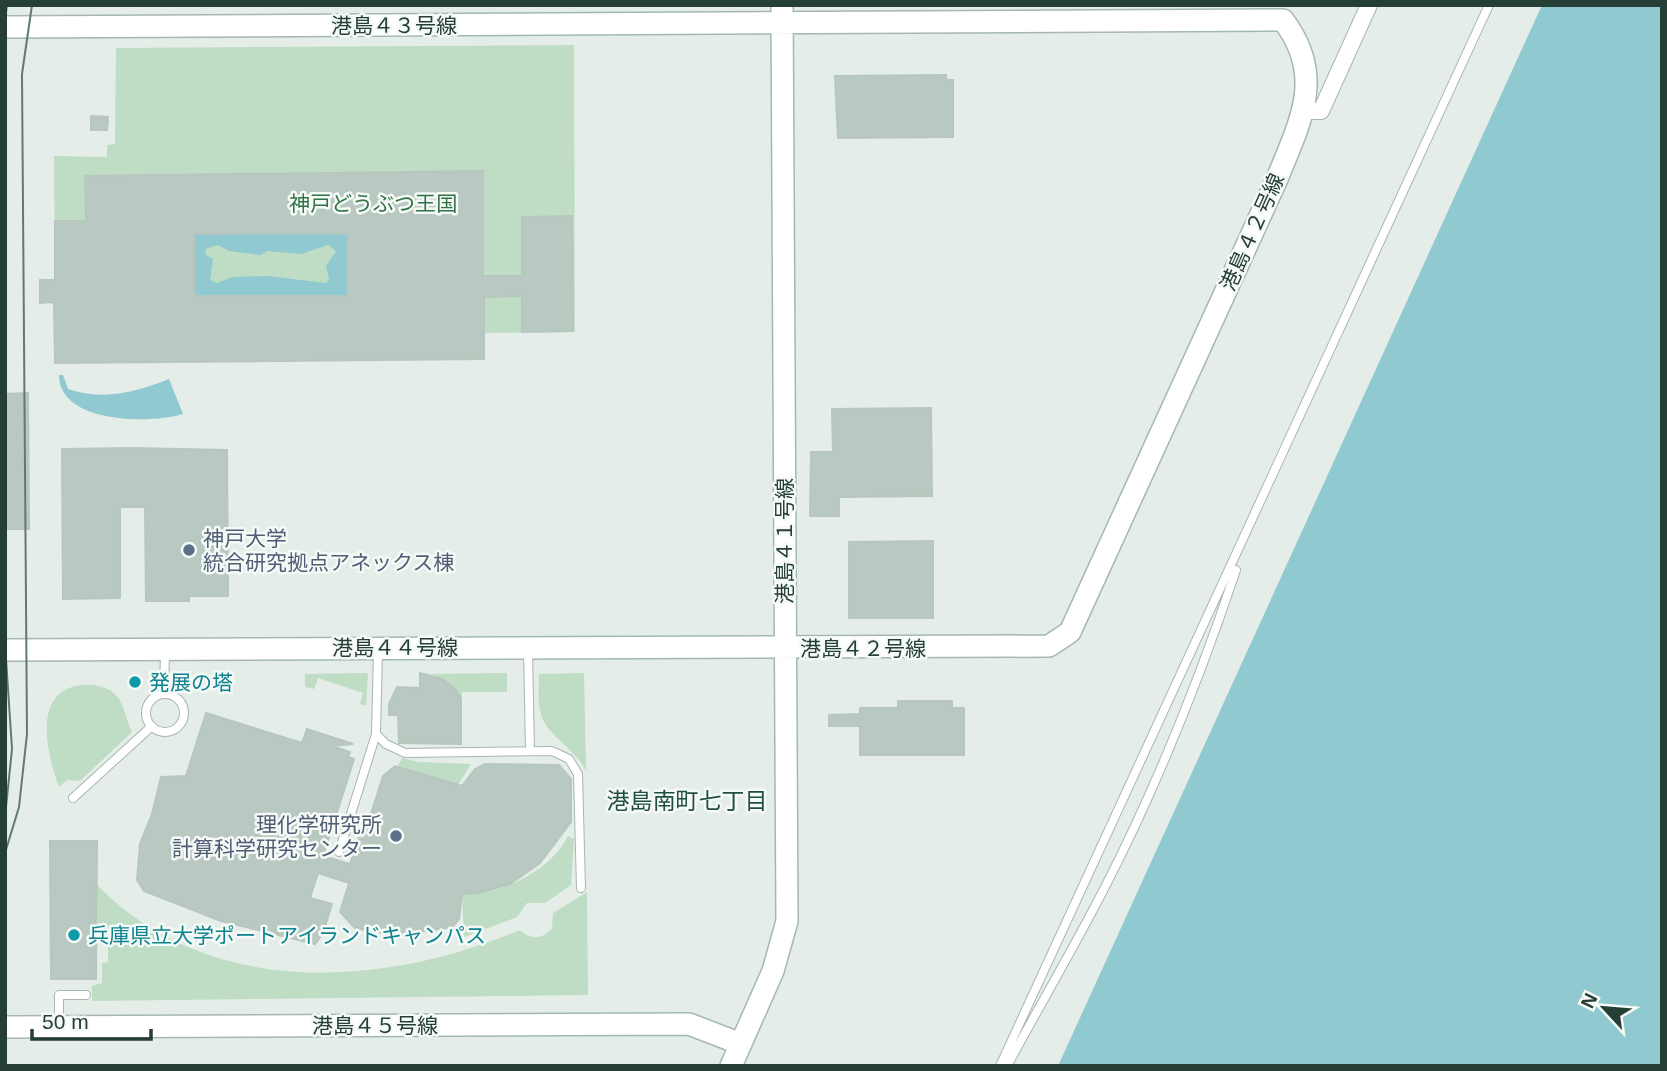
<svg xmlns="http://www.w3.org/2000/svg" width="1667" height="1071" viewBox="0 0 1667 1071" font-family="Arial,'Noto Sans JP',sans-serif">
<rect width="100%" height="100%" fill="#e5ede9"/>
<path fill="#bfddc5" d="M 574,45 L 575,332 L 484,333 L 484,359 L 55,363 L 54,303 L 40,303 L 40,280 L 55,280 L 54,156 L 107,157 L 107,145 L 115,144 L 116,48 Z
M 368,673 L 366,706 L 360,704 L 363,693 L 318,678 L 314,689 L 305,687 L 305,674 Z
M 507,673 L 507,692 L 462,692 L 461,713 C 456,692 451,679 429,674 Z
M 584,673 L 586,771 C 576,749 546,735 541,714 C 537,702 539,687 539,674 Z
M 94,685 C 126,691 121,709 132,732 L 80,781 L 67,780 L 59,787 C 45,749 30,681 94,685 Z
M 402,758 L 419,762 L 471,764 L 458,785 L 398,766 Z
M 568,836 L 574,839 L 571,885 L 545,903 L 527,903 L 517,917 L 464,937 L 462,894 C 501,894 549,873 568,836 Z
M 97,885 C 209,999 383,988 520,930 C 530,940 542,940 552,928 L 553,913 L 587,892 L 588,995 L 92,1001 L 92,986 L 102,983 L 102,963 L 108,962 L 108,935 L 98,934 Z"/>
<path fill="#90c9cf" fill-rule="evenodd" d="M 1542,5 L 1662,5 L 1662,1066 L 1058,1066 Z
M 348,233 L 348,296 L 194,296 L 194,234 ZM 218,245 L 229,251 L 261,255 L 267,251 L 301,254 L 328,245 L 336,251 L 326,266 L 329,279 L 326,283 L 267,276 L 233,277 L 217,283 L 210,280 L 213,259 L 206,255 L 205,249 Z
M 59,375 L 63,375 L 68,389 C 102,401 137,392 169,379 L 183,414 C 151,424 59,424 59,375 Z"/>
<path fill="#bac8c2" stroke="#b7c7bf" stroke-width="2" fill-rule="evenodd" d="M 946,75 L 946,80 L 953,80 L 953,137 L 838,138 L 835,76 Z
M 91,116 L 108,117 L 107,130 L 91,130 Z
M 483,171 L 483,276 L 522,276 L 522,217 L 572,216 L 573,331 L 522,332 L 522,296 L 484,297 L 484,359 L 55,363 L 54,302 L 40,303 L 40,280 L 55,280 L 55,221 L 86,221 L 85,176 ZM 348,233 L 348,296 L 194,296 L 194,234 Z
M 28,393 L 29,529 L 5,529 L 5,394 Z
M 931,408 L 932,496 L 839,497 L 839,516 L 810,516 L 811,452 L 833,452 L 832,409 Z
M 131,448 L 227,450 L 228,596 L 189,596 L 189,601 L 146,601 L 145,507 L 120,507 L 120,598 L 63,599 L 62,449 Z
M 933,541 L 933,618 L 849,618 L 849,542 Z
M 420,673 L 442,679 L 456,690 L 461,699 L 461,744 L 399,743 L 398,715 L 389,715 L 389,704 L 397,687 L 420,688 Z
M 898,701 L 952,701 L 952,708 L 964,708 L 964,755 L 860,755 L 860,726 L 829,726 L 829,715 L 860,714 L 860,708 L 898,708 Z
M 206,713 L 302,743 L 307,729 L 353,744 L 332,746 L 350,752 L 348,757 L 354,759 L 323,856 L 350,864 L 359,838 L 363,839 L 383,776 L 395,766 L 462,786 L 475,769 L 485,764 L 559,765 L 571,779 L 571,822 L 540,863 L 510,884 L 478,893 L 462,894 L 459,919 L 453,926 L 441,929 L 394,935 L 355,928 L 340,912 L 349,883 L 318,873 L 310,898 L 332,904 L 323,933 L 315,944 L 221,921 L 144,891 L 137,880 L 140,844 L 152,814 L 161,777 L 186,776 Z
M 50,841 L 97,841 L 96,979 L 51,979 Z"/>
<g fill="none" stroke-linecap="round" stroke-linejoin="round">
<g stroke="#a8b5b0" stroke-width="10">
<path id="lane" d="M 528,650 L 530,751
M 164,694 L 165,651
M146 713a19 19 0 1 1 38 0a19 19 0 1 1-38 0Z
M 376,734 L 386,744 L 405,753 L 552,751 L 569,759 L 578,774 L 581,888
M 73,798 L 152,726
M 339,852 L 376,734 L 378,650
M 59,1024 L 59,995 L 86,995
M 1000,1066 L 1489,5
M 1007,1066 C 1039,1007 1073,949 1104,889 C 1156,788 1200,678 1236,570"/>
</g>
<g stroke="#a8b5b0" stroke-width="18">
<path id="street" d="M 1305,111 L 1321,111 L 1369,5"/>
</g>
<g stroke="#a4b8b0" stroke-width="24">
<path id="secondary" d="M 5,27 L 1283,20 C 1326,76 1300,122 1277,179 L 1070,632 L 1049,646 L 5,650
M 5,1027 L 689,1024 L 741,1044
M 731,1066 L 773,971 L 787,921 L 782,5"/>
</g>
<use href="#lane" stroke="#fff" stroke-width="8"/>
<use href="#street" stroke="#fff" stroke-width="16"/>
<use href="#secondary" stroke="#fff" stroke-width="21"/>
<path stroke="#607971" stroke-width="2" d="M 5,21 L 7,5
M 5,644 L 12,749 L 5,817
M 5,853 L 19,807 L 27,734 L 22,74 L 32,5"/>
</g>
<g fill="#5c6f8a" stroke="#f5faf7" stroke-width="2.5">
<circle cx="189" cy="550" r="7"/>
<circle cx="396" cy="836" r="7"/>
</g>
<g fill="#0f9aa8" stroke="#f5faf7" stroke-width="2.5">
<circle cx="135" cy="682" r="7"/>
<circle cx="74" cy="935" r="7"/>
</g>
<g text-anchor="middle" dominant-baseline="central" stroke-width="5" stroke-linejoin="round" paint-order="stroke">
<g font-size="21" fill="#253e36" stroke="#f5faf7">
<text x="394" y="25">港島４３号線</text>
<text transform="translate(1252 232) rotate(-66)">港島４２号線</text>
<text transform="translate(784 541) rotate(-90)">港島４１号線</text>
<text x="395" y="647">港島４４号線</text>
<text x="863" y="648">港島４２号線</text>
<text x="375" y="1025">港島４５号線</text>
</g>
<g font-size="21" fill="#317346" stroke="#f5faf7">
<text x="373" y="203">神戸どうぶつ王国</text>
</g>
<g font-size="21" fill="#4e5e75" stroke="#f5faf7" text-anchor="start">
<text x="203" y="538">神戸大学<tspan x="203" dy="24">統合研究拠点アネックス棟</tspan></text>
<text x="382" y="824" text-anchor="end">理化学研究所<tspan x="382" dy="24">計算科学研究センター</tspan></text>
</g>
<g font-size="21" fill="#0d838f" stroke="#f5faf7" text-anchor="start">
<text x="149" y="682">発展の塔</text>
<text x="88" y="935">兵庫県立大学ポートアイランドキャンパス</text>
</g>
<g font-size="23" fill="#214f41" stroke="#f5faf7">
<text x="687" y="801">港島南町七丁目</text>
</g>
</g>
<rect width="1667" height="1071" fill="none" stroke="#253e36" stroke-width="14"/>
<g transform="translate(1604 1008) rotate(296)" stroke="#f5faf7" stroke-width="5" paint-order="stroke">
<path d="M0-5L12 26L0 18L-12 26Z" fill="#253e36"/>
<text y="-10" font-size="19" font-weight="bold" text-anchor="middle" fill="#253e36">N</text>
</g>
<path d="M32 1029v10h119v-10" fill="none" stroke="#253e36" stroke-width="3.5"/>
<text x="42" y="1029" font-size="21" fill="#253e36" stroke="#f5faf7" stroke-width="5" paint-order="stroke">50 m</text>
</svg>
